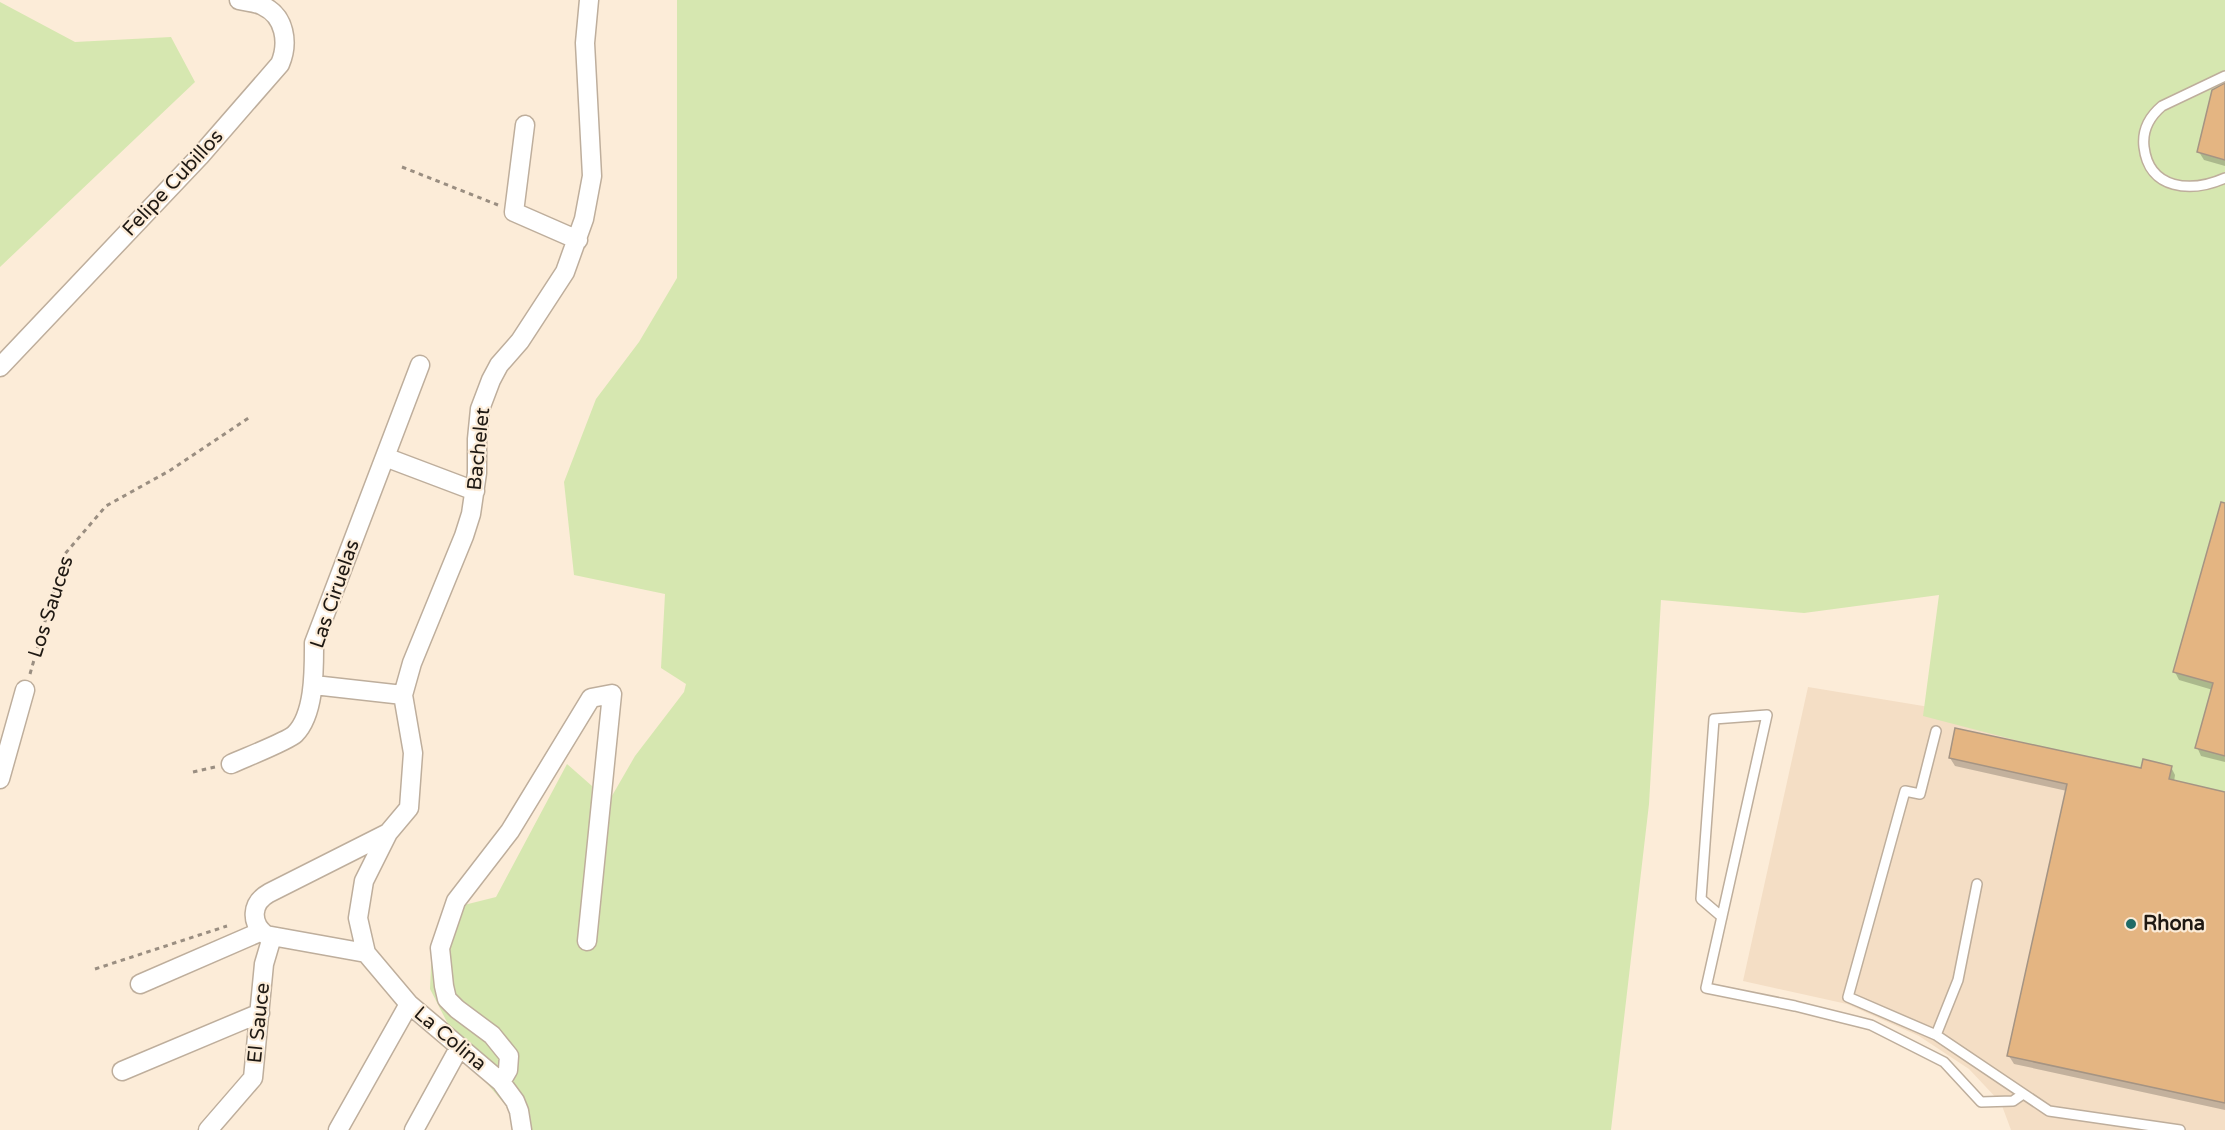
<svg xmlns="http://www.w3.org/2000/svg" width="2225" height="1130" viewBox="0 0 2225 1130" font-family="'Varela Round',sans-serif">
<rect width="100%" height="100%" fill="#fcecd8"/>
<path fill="#f4dec5" d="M 2225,480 L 2225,1130 L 2011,1130 L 2001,1103 L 1969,1069 L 1919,1036 L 1847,1004 L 1743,981 L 1808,687 L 2148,743 Z"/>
<path fill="#d6e7b0" d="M 677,0 L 2225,0 L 2225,795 L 1923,716 L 1939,595 L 1804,613 L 1661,600 L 1649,804 L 1611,1130 L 527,1130 L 466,1059 L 430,989 L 432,947 L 464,905 L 496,897 L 567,764 L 592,786 L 590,834 L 635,756 L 684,692 L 686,684 L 661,668 L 665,594 L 574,575 L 564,482 L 596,399 L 639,342 L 677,278 Z
M 0,2 L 75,42 L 171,37 L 195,82 L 0,267 Z"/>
<path fill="#0003" d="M 2225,85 L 2225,166 L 2204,160 L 2199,152 Z
M 2225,529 L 2225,762 L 2201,756 L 2197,747 L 2213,690 L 2179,680 L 2175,672 Z
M 1950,758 L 2142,770 L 2171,767 L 2175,775 L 2174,782 L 2225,793 L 2225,1110 L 2014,1064 L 2009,1056 L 2067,791 L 1955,766 Z"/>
<path fill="#e4b582" stroke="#a59483" stroke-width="1.5" d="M 2225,83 L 2225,160 L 2197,152 L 2212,90 Z
M 2221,502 L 2225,503 L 2225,756 L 2195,748 L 2213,683 L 2173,672 Z
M 1955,728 L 2141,768 L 2143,759 L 2172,766 L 2169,779 L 2225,792 L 2225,1103 L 2007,1056 L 2067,784 L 1949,758 Z"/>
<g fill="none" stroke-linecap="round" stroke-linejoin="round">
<g stroke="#beae9c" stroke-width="12">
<path id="service" d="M 2225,76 L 2162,106 C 2149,117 2142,130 2144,147 C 2149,190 2191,193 2225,178
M 1936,731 L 1920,794 L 1905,791 L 1848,997 L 1936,1035
M 1977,884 L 1958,980 L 1936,1035 L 2049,1111 L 2180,1130
M 1722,917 L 1701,899 L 1714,719 L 1767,715 L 1706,988 L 1795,1006 L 1871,1025 L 1944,1062 L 1981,1102 L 2013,1101 L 2023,1094"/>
</g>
<g stroke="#beae9c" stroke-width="21">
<path id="minor" d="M 525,125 L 514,212 L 578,240
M 0,367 L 200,156 L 280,64 C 289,43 285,16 263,6 C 256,2 247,2 239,0
M 385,457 L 475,491
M 314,685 L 403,695
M 231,764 C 244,758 288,741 295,734 C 315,714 314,669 314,643 L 420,365
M 0,779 L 25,690
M 388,833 L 364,881 L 358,918 L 366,953 L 409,1004 L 501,1082 L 515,1101 L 519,1111 L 522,1130
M 366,953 L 266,935 C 250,923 251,903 269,893 L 388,833 L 409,808 L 413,753 L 403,695 L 412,663 L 464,536 L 471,514 L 477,473 L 477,439 L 480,409 L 491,380 L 499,365 L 520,341 L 565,272 L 584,219 L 592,176 L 585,43 L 589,0
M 140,984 L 262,931
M 122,1071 L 260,1013
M 501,1082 L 508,1070 L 509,1056 L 492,1035 L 457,1009 L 447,999 L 444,986 L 440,948 L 456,901 L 510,831 L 591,698 L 612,694 L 587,941
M 208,1130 L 253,1078 L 264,964 L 272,937
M 338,1130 L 409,1004
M 414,1130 L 459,1048"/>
</g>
<path stroke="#9a8e81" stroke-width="3" stroke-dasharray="4.5 4.5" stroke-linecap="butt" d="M 402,167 L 498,205
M 30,674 L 64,555 L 106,506 L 169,471 L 250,417
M 193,772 L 215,767
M 95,969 L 227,926"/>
<use href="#service" stroke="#fff" stroke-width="9"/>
<use href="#minor" stroke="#fff" stroke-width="18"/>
</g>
<circle fill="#206b67" stroke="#fcecd8" stroke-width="2" cx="2131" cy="924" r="6"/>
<g text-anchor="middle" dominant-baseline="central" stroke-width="4.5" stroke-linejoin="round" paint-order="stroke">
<g font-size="20" fill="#1f1913" stroke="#fcecd8">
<text transform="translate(173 183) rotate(-47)">Felipe Cubillos</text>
<text transform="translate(479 449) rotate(-84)">Bachelet</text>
<text transform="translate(335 594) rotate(-71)">Las Ciruelas</text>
<text transform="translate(51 607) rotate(-72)">Los Sauces</text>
<text transform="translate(259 1023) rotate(-84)">El Sauce</text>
<text transform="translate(450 1039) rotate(40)">La Colina</text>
</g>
<g font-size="20" font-weight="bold" fill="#1f1913" stroke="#fcecd8" text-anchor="start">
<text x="2143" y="924">Rhona</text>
</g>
</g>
</svg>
